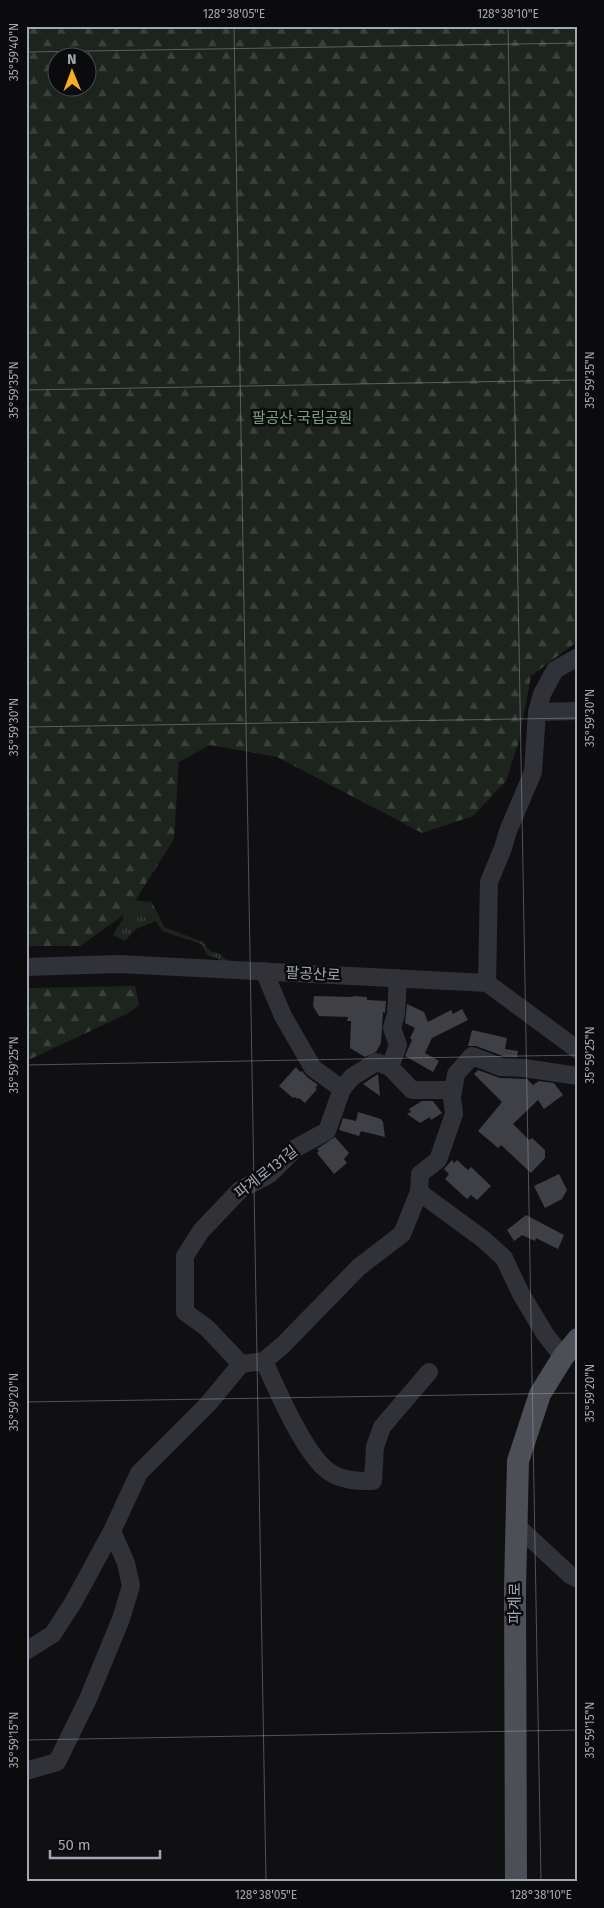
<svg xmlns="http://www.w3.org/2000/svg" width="604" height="1908" viewBox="0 0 604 1908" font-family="'Fira Sans','Noto Sans KR',sans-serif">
<defs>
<pattern id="grass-tufts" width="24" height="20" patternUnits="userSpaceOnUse" patternTransform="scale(1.25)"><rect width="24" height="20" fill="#1c241d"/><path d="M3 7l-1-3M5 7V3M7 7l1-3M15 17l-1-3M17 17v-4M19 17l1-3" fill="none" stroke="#3a413b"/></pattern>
<pattern id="forest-firs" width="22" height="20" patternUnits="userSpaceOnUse" patternTransform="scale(1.25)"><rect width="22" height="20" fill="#1c241d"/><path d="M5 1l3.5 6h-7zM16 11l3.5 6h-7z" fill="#3a413b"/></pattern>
</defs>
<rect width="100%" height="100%" fill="#101012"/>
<path fill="url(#grass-tufts)" d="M 26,881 L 123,899 L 152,902 L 164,927 L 203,942 L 210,951 L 221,954 L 225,959 L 240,964 L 222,962 L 217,958 L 207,955 L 201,944 L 162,931 L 156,921 L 136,929 L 125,941 L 113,935 L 123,919 L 123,903 Z"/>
<path fill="url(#forest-firs)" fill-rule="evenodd" d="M 26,26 L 578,26 L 578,641 L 531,676 L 519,741 L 506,781 L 473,816 L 422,833 L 277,757 L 210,745 L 179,762 L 174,839 L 128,912 L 80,946 L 26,946 ZM 58,58 L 88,58 L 88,88 L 58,88 Z
M 135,986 L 139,1005 L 129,1013 L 26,1061 L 26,988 Z"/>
<path fill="#3f4045" d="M 314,996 L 353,997 L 353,996 L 367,997 L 367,1000 L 386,1001 L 385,1013 L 383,1012 L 381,1043 L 376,1052 L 365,1057 L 350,1048 L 351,1021 L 347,1021 L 348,1017 L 319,1016 L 313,1006 Z
M 407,1004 L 424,1012 L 428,1022 L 451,1010 L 453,1014 L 462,1009 L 468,1020 L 432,1038 L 425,1053 L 439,1061 L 433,1072 L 405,1056 L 412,1040 L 410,1038 L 415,1028 L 405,1023 Z
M 472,1030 L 507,1038 L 505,1049 L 518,1051 L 517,1057 L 503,1056 L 476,1046 L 468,1046 Z
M 296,1067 L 300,1072 L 302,1071 L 307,1077 L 318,1085 L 315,1088 L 317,1089 L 305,1103 L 299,1098 L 298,1099 L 294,1097 L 293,1098 L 279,1086 Z
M 478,1070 L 500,1078 L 527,1079 L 533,1085 L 539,1081 L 554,1083 L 563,1095 L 544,1109 L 538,1100 L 513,1124 L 529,1140 L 532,1138 L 545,1150 L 545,1158 L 531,1173 L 501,1145 L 498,1148 L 478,1131 L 502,1102 L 474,1074 Z
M 378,1074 L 380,1096 L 363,1084 Z
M 422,1101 L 433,1101 L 442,1113 L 431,1120 L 430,1117 L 420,1123 L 407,1114 L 411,1112 L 409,1109 Z
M 358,1112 L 381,1119 L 383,1122 L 385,1137 L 361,1131 L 359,1136 L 339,1130 L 343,1118 L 356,1121 Z
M 335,1137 L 349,1153 L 344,1159 L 347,1163 L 334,1174 L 317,1153 L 319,1151 L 317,1149 Z
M 452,1160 L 454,1163 L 457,1160 L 468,1170 L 471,1167 L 491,1186 L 477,1200 L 471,1195 L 467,1199 L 445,1179 L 449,1174 L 444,1169 Z
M 559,1174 L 567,1190 L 562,1199 L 545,1208 L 534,1186 Z
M 526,1215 L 564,1235 L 558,1249 L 536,1238 L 535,1241 L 522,1235 L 514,1241 L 507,1230 Z"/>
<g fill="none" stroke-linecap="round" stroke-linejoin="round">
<path stroke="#313237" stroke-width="18" d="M 537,712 L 578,711
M 26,967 L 118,964 L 487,983 L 578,1050
M 264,971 L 283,1016 L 313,1068 L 342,1089
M 487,983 L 489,882 L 503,848 L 508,831 L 533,772 L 537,712 L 542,694 L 555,670 L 578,657
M 390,1067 L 376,1062 L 352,1077 L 342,1089 L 327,1131 L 296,1148 L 270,1174 L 240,1190 L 201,1231 L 185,1256 L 185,1312 L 207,1328 L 241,1364 L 264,1361 L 283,1345 L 359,1267 L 402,1234 L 419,1192 L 420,1174 L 438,1160 L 454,1114 L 451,1090 L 412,1090 L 390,1067 L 398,1045 L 392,1028 L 396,1014 L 398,978
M 452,1097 L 456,1074 L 472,1056 L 501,1067 L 524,1068 L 578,1076
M 419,1192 L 483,1239 L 504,1258 L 521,1294 L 545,1334 L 563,1357
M 264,1361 C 276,1387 306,1459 331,1473 C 345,1481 358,1481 373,1481 L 375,1447 L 382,1427 L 429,1372
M 516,1525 L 570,1575 L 578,1579
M 26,1651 L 53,1634 L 74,1601 L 112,1531
M 26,1771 L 57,1762 L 88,1699 L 121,1619 L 131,1586 L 126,1563 L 112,1531 L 139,1473 L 208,1404 L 241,1364"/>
<path stroke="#4d4f56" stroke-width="22" d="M 516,1882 L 515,1588 L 518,1461 L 540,1394 L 563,1357 L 578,1339"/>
</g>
<path fill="none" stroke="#a1a7b3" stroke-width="1" stroke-opacity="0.45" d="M 234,26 L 266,1882M 508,26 L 541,1882M 26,52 L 578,43M 26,390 L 578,380M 26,727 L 578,718M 26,1065 L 578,1055M 26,1402 L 578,1393M 26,1740 L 578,1730"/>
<g text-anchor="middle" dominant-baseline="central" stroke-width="5" stroke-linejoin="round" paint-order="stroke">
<g font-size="15" fill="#779f79" stroke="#0b0b0d">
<text x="302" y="418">팔공산 국립공원</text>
</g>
<g font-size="15" fill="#a1a7b3" stroke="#0b0b0d">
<text transform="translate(313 974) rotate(3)">팔공산로</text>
<text transform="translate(266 1172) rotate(-38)">파계로131길</text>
<text transform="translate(515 1603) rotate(-90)">파계로</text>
</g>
</g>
<rect width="604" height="1908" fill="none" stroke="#0b0b0d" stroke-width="55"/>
<g transform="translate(72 72) rotate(359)"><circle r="24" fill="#0b0b0d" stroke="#47494f"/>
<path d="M0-4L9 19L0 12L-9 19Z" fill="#f7ac23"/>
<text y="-8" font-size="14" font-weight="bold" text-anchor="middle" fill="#a1a7b3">N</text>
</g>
<path d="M50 1850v8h110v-8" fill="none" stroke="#a1a7b3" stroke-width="2.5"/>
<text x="58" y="1850" font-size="15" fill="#a1a7b3" stroke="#0b0b0d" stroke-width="4" paint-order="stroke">50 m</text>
<rect x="28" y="28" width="548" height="1852" fill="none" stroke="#a1a7b3" stroke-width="2"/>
<g font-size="12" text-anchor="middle" fill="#a1a7b3">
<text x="234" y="18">128°38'05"E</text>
<text x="508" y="18">128°38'10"E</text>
<text transform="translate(14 52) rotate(-90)" y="4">35°59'40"N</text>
<text transform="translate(590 380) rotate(-90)" y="4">35°59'35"N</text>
<text transform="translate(14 390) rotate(-90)" y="4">35°59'35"N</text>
<text transform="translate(590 718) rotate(-90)" y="4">35°59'30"N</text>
<text transform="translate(14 727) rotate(-90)" y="4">35°59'30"N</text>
<text transform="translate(590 1055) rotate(-90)" y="4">35°59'25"N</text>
<text transform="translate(14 1065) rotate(-90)" y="4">35°59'25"N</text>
<text transform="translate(590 1393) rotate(-90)" y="4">35°59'20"N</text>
<text transform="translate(14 1402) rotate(-90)" y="4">35°59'20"N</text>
<text transform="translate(590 1730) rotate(-90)" y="4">35°59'15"N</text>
<text transform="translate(14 1740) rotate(-90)" y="4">35°59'15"N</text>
<text x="266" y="1899">128°38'05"E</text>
<text x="541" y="1899">128°38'10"E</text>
</g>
</svg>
